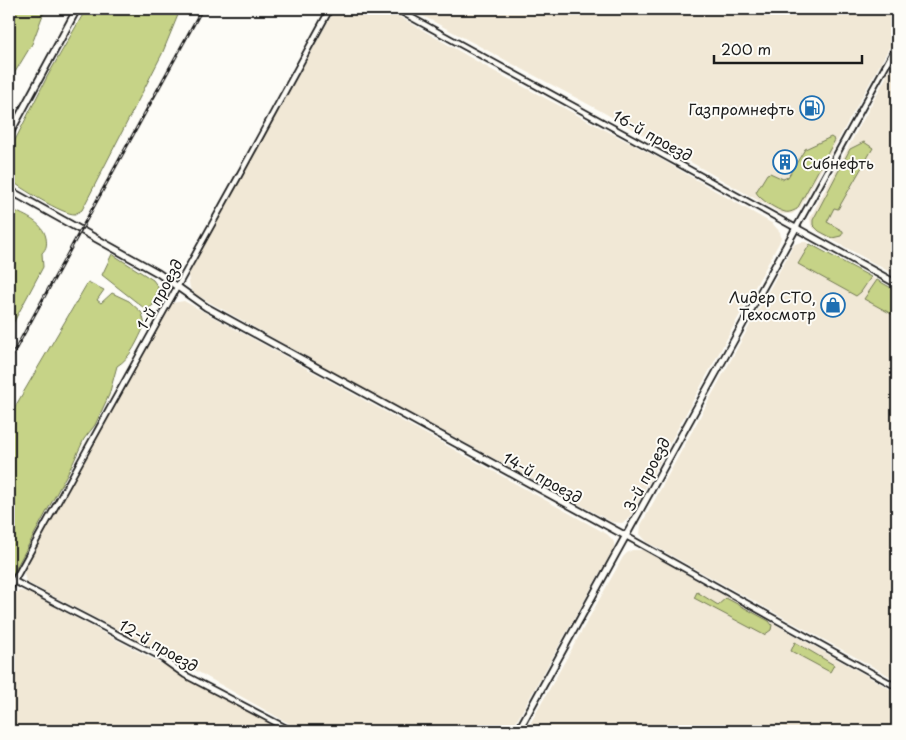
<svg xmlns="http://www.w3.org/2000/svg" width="906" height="740" viewBox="0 0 906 740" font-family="'Playpen Sans',sans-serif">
<rect width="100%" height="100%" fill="#fdfcf7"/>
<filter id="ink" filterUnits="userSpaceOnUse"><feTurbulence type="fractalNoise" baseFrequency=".02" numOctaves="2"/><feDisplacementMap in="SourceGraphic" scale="10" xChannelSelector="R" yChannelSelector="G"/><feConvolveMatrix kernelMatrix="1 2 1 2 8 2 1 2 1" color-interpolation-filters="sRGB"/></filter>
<g filter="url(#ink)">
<path fill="#f1e8d6" d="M 335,9 L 386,9 L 492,70 L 660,159 L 773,224 L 780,232 L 781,237 L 779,243 L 630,516 L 626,521 L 622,523 L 612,522 L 343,377 L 195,294 L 190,288 L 188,276 L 191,269 Z
M 410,9 L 897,9 L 897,34 L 800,208 L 792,214 L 782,214 L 599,110 Z
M 897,57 L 897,276 L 818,232 L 811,226 L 810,219 L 811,216 Z
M 802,242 L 806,242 L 897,291 L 897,680 L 647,542 L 640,534 L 641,525 L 792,248 L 795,244 Z
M 184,301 L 607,534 L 611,538 L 614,542 L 614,547 L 612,551 L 511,731 L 302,731 L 186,665 L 26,582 L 24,573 L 26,567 L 85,459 L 172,303 Z
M 632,550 L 643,550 L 897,693 L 897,731 L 526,731 L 623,557 L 627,553 Z
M 20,591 L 27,592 L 233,702 L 283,731 L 9,731 L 9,600 L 12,594 Z"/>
<path fill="#c6d387" stroke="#717852" d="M 9,9 L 45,9 L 32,44 L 9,82 Z
M 86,9 L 178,9 L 178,15 L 162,54 L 82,210 C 81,211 76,213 75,214 C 63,215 19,187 9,179 L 9,152 L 47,77 Z
M 831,137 L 835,140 L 797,209 C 793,211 789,213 785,212 C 777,210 759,199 756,192 L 767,174 L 770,173 L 783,179 L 788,177 L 805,149 Z
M 864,142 L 873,148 L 838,209 L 834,208 L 827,222 L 843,231 L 843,233 L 841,236 L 832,238 L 819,231 L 813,225 L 813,220 L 850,149 Z
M 9,208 C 22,215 43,221 46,238 C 47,244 47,248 42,253 L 43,267 L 9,331 Z
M 810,244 L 871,277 L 861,292 L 856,296 L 798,264 Z
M 112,254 L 153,280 L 158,287 L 157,292 L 153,305 L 148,309 L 144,308 L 102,275 Z
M 877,280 L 897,291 L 897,317 L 864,299 Z
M 88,282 L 104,290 L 97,300 L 101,303 L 112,293 L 129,301 L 142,313 L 145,325 C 138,339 131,358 117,366 L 109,395 L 95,425 L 84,439 L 73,463 L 9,581 L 9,417 Z
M 697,592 L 718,605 L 726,598 L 769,621 L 772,625 L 771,630 L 764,635 L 694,598 Z
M 795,642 L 834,665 L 830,672 L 791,651 Z"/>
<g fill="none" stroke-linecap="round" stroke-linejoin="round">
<g stroke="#1c1c1c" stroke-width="8">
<path id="minor" d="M 396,9 L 796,228 L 897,45
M 626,536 L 897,687
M 14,581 L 157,655 L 185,675 L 292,731
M 9,590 L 236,181 L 330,9"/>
</g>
<g stroke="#1c1c1c" stroke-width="9">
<path id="tertiary" d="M 9,135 L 77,9
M 9,190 L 158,273 L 206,307 L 626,536
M 518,731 L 796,228 L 897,284"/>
</g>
<use href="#minor" stroke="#fdfcf7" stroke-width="4.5"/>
<use href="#tertiary" stroke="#fdfcf7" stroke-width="5.5"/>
<g stroke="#1c1c1c" stroke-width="3">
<path id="rail" d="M 9,361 L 202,9"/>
</g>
<use href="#rail" stroke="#fdfcf7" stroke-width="1" stroke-dasharray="4" stroke-linecap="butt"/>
</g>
</g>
<defs>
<g id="fuel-ring" transform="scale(1.25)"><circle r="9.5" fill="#fdfcf7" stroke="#1f6fb2" stroke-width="1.5"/><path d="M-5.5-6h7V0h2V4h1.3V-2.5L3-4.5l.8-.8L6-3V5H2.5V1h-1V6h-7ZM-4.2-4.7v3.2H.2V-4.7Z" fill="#1f6fb2"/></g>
<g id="building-ring" transform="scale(1.25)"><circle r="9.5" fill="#fdfcf7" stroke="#1f6fb2" stroke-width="1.5"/><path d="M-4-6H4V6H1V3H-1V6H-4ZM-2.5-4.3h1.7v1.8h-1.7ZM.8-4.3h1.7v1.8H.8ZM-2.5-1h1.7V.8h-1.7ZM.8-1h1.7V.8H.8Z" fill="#1f6fb2"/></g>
<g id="shop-ring" transform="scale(1.25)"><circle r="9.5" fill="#fdfcf7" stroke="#1f6fb2" stroke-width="1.5"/><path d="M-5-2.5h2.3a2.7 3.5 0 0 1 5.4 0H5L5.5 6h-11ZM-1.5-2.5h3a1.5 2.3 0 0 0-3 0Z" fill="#1f6fb2"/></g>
</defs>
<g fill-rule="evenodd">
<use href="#fuel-ring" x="812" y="108"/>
<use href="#building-ring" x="785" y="162"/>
<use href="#shop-ring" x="833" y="305"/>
</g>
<g text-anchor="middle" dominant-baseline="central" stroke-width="4" stroke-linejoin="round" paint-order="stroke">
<g font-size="15" fill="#1c1c1c" stroke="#fdfcf7" text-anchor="end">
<text x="794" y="108">Газпромнефть</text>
<text x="802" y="162" text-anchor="start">Сибнефть</text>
<text x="816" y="296">Лидер СТО,<tspan x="816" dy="17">Техосмотр</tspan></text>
</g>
<g font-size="15" fill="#1c1c1c" stroke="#fdfcf7">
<text transform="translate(653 135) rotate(29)">16-й проезд</text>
<text transform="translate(159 294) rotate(-61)">1-й проезд</text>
<text transform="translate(646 474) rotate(-62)">3-й проезд</text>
<text transform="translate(543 477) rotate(29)">14-й проезд</text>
<text transform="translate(159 645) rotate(30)">12-й проезд</text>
</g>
</g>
<rect width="906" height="740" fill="none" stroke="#fdfcf7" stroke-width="30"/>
<rect x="15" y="15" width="876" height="710" fill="none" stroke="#1c1c1c" stroke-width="2" filter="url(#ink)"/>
<path d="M714 55v8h148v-8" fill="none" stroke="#1c1c1c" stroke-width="2.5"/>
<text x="721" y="55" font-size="15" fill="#1c1c1c" stroke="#fdfcf7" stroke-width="4" paint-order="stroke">200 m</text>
</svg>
